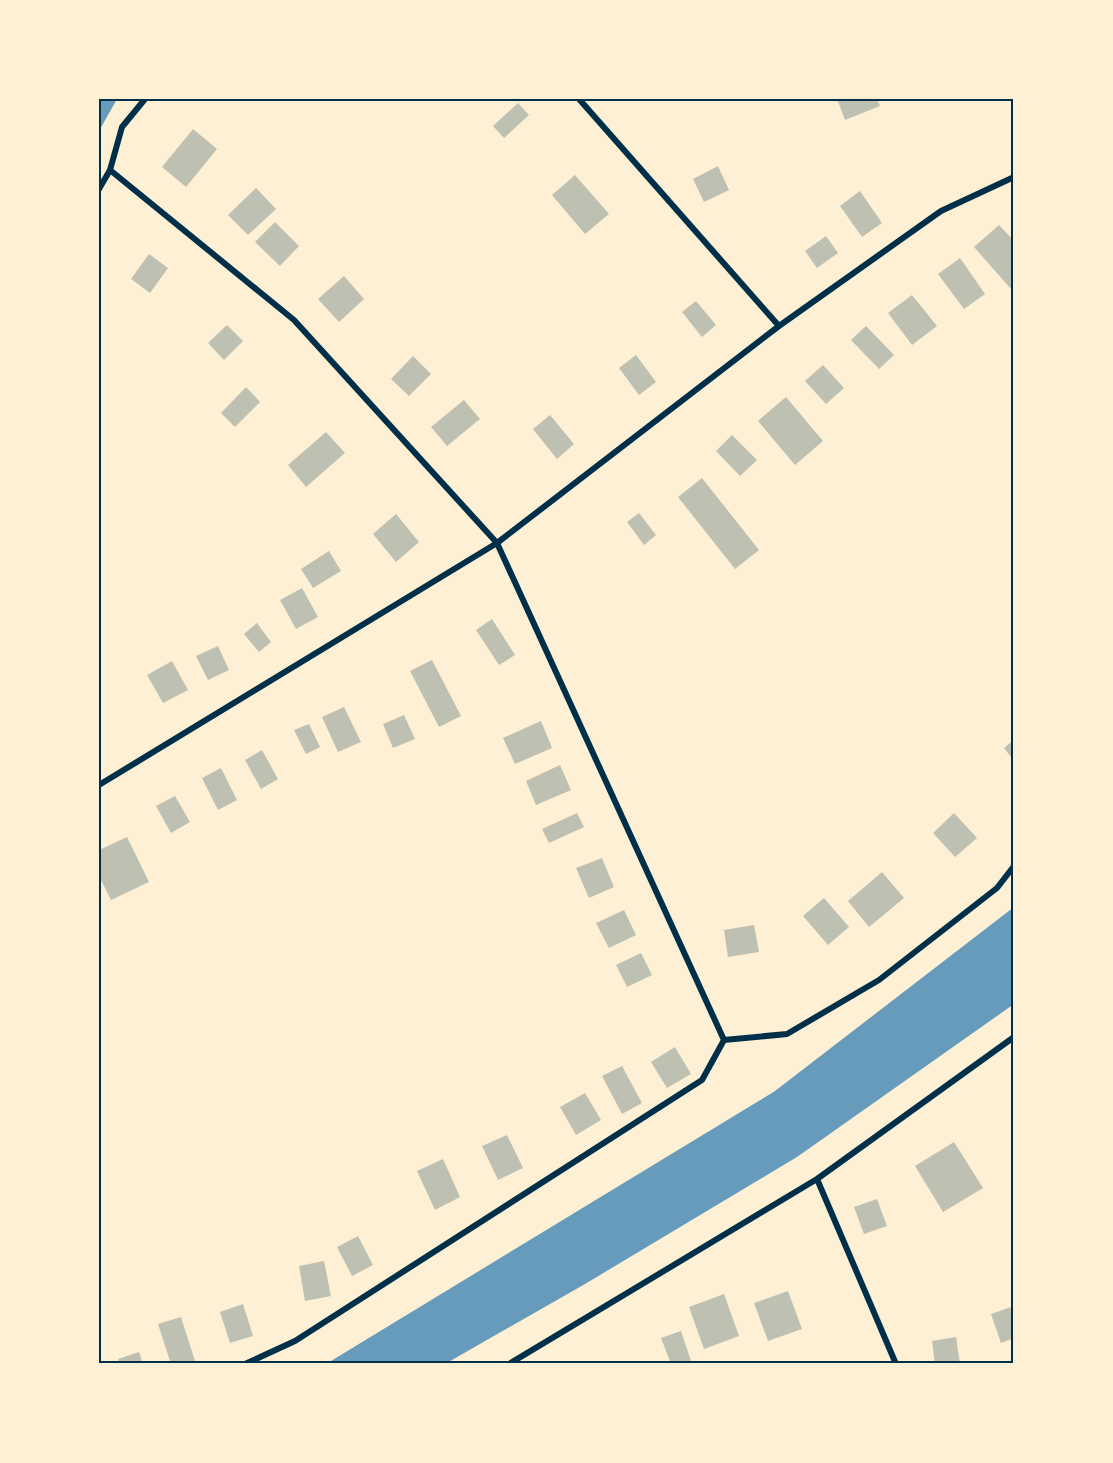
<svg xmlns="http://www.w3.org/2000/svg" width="1113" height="1463" viewBox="0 0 1113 1463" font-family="Commissioner,sans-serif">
<rect width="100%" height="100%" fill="#fdf0d5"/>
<path fill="#669bbc" d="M 99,99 L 117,99 L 99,131 Z
M 1014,907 L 1014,1004 L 797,1157 L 585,1284 L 445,1364 L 326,1364 L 775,1091 Z"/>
<path fill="#bec0b2" d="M 837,99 L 877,99 L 880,106 L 845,120 Z
M 518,103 L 529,115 L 504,138 L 493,126 Z
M 193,129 L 217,149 L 186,187 L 162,167 Z
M 718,166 L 729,190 L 704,202 L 693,179 Z
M 575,175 L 609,214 L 585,234 L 552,195 Z
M 256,188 L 276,209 L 248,235 L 228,215 Z
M 860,191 L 882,223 L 862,237 L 840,206 Z
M 275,222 L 299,246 L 280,266 L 255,242 Z
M 999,225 L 1014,241 L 1014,286 L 1011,289 L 974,247 Z
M 826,236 L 838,253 L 817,268 L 805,251 Z
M 149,254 L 168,268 L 150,293 L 131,279 Z
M 960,258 L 985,294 L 964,309 L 938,274 Z
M 344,276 L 364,299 L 339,322 L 318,299 Z
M 912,295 L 937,326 L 912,345 L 888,313 Z
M 696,301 L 716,325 L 702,337 L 682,312 Z
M 227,325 L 243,341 L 224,360 L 208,343 Z
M 866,326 L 894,355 L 879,369 L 851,340 Z
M 636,355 L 656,382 L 639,395 L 619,368 Z
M 413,356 L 431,374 L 409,396 L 391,379 Z
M 823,365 L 844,388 L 826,404 L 805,381 Z
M 246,387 L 260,402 L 235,427 L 221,413 Z
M 786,397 L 823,441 L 795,465 L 758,421 Z
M 464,400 L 480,419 L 447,446 L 431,427 Z
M 550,415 L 574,444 L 557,459 L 533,429 Z
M 326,432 L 345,453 L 306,487 L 288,465 Z
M 732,435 L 757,460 L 740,476 L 716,451 Z
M 702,478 L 759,550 L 735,569 L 678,497 Z
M 639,513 L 656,535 L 644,545 L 627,522 Z
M 396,514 L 419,542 L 396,562 L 373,534 Z
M 329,551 L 341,571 L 313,588 L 301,569 Z
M 302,588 L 318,617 L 296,629 L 280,600 Z
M 492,619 L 515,655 L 499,665 L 476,630 Z
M 257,623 L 271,642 L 259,652 L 244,634 Z
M 218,646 L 229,670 L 208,680 L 196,656 Z
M 432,660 L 461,716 L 439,727 L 410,671 Z
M 172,661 L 188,690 L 163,703 L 147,675 Z
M 344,707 L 361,742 L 338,752 L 322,717 Z
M 404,715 L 415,739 L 393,748 L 383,724 Z
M 541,721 L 552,748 L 515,764 L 503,738 Z
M 309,724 L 320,747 L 306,754 L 294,730 Z
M 1014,740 L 1014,761 L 1004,748 Z
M 262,750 L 278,779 L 261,789 L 245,760 Z
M 560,765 L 571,790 L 536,805 L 526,781 Z
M 221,768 L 237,800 L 218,810 L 202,778 Z
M 175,796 L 190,822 L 171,833 L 156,806 Z
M 577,813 L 584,827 L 549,843 L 542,829 Z
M 954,813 L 977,838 L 955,857 L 933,833 Z
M 127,837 L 149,882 L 111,900 L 99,876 L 99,850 Z
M 602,858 L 614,887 L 589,898 L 576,868 Z
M 882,872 L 904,898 L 869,927 L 848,901 Z
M 824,898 L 849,927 L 828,945 L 803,916 Z
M 624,910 L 636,935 L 609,948 L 596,923 Z
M 754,925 L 759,952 L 728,957 L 724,930 Z
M 641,953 L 652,975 L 627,987 L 616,965 Z
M 675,1047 L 691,1074 L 667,1088 L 651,1062 Z
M 622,1066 L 642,1103 L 622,1114 L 602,1076 Z
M 585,1093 L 601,1120 L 576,1135 L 560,1107 Z
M 507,1135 L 523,1168 L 498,1180 L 482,1146 Z
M 954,1142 L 983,1188 L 943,1212 L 915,1166 Z
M 443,1159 L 460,1197 L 435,1210 L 417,1171 Z
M 877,1199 L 887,1226 L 864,1234 L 854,1207 Z
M 358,1236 L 373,1265 L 352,1276 L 337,1247 Z
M 324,1261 L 331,1296 L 305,1301 L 299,1266 Z
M 788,1291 L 802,1329 L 768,1341 L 754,1303 Z
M 724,1294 L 739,1336 L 704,1349 L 689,1307 Z
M 243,1304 L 253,1336 L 230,1343 L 220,1312 Z
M 1014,1306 L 1014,1338 L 1001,1343 L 991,1314 Z
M 181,1317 L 195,1361 L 187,1364 L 171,1364 L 158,1324 Z
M 681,1331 L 692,1364 L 671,1364 L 661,1338 Z
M 956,1337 L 960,1364 L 935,1364 L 932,1341 Z
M 139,1352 L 143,1364 L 120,1364 L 118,1359 Z"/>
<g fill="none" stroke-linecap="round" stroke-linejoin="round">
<path stroke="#003049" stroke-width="6" d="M 579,99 L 779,326
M 110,170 L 294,320 L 497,543 L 724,1040
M 99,189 L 110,170 L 122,127 L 145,99
M 99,785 L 497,543 L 779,326 L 941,211 L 1014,177
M 817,1179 L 896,1364
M 245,1364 L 295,1341 L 702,1080 L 724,1040 L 787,1034 L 879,980 L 997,888 L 1014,866
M 509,1364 L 817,1179 L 1014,1037"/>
</g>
<rect width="1113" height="1463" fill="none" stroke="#fdf0d5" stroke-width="201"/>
<rect x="100" y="100" width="912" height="1262" fill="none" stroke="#003049" stroke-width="2"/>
</svg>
